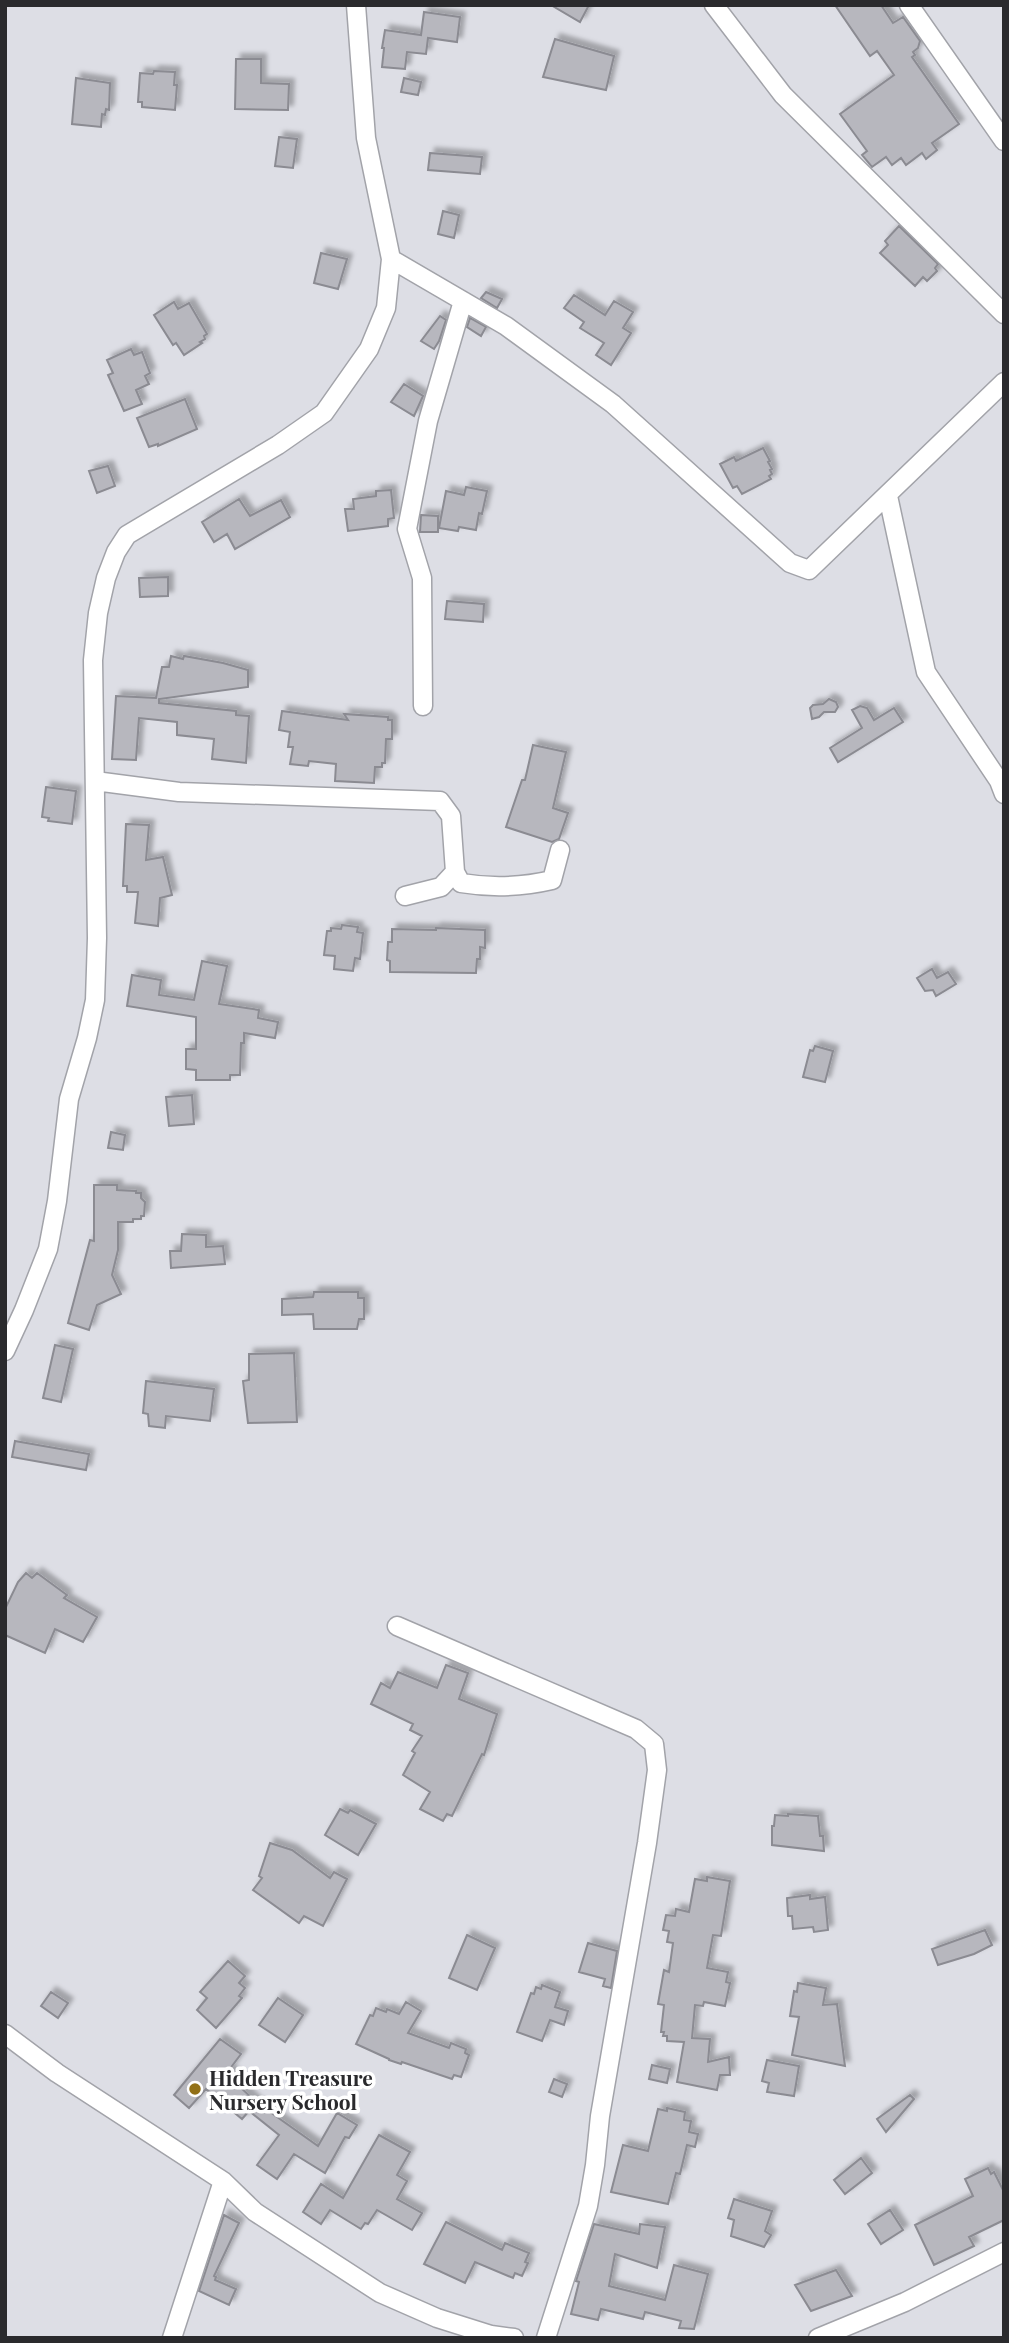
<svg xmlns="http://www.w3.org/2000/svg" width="1009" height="2343" viewBox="0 0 1009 2343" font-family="'Playfair Display',serif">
<defs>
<filter id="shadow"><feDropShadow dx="5" dy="-5" stdDeviation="2" flood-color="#0004"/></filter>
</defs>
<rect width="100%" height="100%" fill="#dddee5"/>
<path fill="#b7b7be" stroke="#8b8b92" stroke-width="2" filter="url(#shadow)" d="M 551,5 L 589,5 L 580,22 Z
M 835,5 L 881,5 L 893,23 L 903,17 L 920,41 L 918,48 L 913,52 L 915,55 L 912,57 L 959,124 L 932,143 L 937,150 L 926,159 L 922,153 L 906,165 L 901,158 L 892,165 L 886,157 L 872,167 L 862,155 L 867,151 L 840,114 L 894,75 L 877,51 L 870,56 Z
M 424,12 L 460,17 L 457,42 L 428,38 L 426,54 L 407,52 L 405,69 L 382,67 L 384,48 L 382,48 L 385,30 L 421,35 Z
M 555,39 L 614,56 L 606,90 L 543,77 Z
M 236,59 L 261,59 L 261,83 L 289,84 L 288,110 L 235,109 Z
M 154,71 L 175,72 L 174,85 L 177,85 L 175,110 L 142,107 L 142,102 L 138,102 L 140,73 L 153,74 Z
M 76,78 L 110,83 L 109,110 L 106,109 L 105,115 L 102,114 L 101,127 L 72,124 Z
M 404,78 L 421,82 L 418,95 L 401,92 Z
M 279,137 L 297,139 L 293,168 L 275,166 Z
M 430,153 L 482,157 L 480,174 L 428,170 Z
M 443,211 L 459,215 L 454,238 L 438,234 Z
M 899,226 L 938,264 L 935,268 L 937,271 L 927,281 L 923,277 L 915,286 L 880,253 L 888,245 L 885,241 Z
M 321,253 L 347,259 L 338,289 L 314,283 Z
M 486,292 L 502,299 L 497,308 L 481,298 Z
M 574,295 L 605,315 L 614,301 L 633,312 L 623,328 L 631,333 L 611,365 L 596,355 L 604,343 L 580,328 L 584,322 L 564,308 Z
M 174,302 L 178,309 L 189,303 L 207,334 L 204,336 L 205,339 L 200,342 L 202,343 L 184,355 L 176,343 L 173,345 L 154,315 Z
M 440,316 L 446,320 L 439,341 L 434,349 L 421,341 Z
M 470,318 L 486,327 L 481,336 L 467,327 Z
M 131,349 L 134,355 L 142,352 L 150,373 L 145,376 L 149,384 L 136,390 L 142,404 L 124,411 L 108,375 L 113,373 L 107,360 Z
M 404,384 L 423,396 L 414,416 L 391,402 Z
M 185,399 L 197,429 L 158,446 L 158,444 L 149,447 L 137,418 Z
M 763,448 L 770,461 L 768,462 L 772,469 L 770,470 L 772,474 L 769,476 L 771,479 L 742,494 L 737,486 L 733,488 L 720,464 L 734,457 L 736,461 Z
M 108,466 L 115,486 L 97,493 L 89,471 Z
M 466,487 L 487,491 L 482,514 L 479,513 L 476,530 L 459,527 L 458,531 L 439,528 L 446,491 L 464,495 Z
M 391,490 L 394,518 L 388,519 L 388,526 L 348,531 L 345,509 L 354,509 L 353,499 L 376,496 L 376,491 Z
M 239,499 L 250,516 L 281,500 L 290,517 L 235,549 L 227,534 L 214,542 L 202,522 Z
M 421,515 L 438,516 L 438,532 L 420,532 Z
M 168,577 L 168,596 L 140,597 L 139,578 Z
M 447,601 L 484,604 L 483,622 L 445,619 Z
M 171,656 L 183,659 L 184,656 L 223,663 L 248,670 L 248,687 L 159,699 L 159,703 L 236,711 L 236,715 L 249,716 L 246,763 L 212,759 L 214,739 L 177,735 L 177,722 L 139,718 L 136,760 L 112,759 L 116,696 L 156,698 L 162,667 L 169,667 Z
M 829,699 L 836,702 L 838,707 L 835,712 L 824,712 L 819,717 L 812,719 L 810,708 L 813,705 L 823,704 Z
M 860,706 L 867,708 L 874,720 L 894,708 L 903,722 L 838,762 L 830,748 L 862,728 L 852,710 Z
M 282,711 L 348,720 L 344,714 L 388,717 L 388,720 L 392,720 L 392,739 L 386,739 L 385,763 L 382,763 L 382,767 L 375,767 L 374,783 L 335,781 L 336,764 L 309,761 L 308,766 L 290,764 L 293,747 L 288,747 L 290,732 L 279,730 Z
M 533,745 L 566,752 L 553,808 L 568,813 L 559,839 L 552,842 L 506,827 L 522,780 L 525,780 Z
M 46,787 L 76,791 L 72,824 L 48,821 L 49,818 L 42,817 Z
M 126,824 L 149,825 L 146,860 L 163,857 L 172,895 L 160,898 L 158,926 L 135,923 L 138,892 L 127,892 L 127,886 L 123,886 Z
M 342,925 L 358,927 L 357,932 L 363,933 L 360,959 L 355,958 L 353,971 L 334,969 L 335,956 L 324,955 L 327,931 L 331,931 L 331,928 L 341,929 Z
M 436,928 L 485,930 L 485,948 L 480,947 L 480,959 L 477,959 L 476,973 L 390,972 L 390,961 L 387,960 L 388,942 L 392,942 L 392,929 L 436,930 Z
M 202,961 L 227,966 L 219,1004 L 259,1010 L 258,1018 L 278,1022 L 275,1038 L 244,1033 L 244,1043 L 241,1043 L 240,1075 L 230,1075 L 230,1080 L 196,1080 L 196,1070 L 186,1069 L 186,1049 L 196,1049 L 196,1017 L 127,1006 L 132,975 L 161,980 L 159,995 L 194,1000 Z
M 932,969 L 937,978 L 948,972 L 956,984 L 936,996 L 933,990 L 925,991 L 917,978 Z
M 815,1046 L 833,1051 L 825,1082 L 803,1077 L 810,1050 L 813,1051 Z
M 192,1095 L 194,1124 L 169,1126 L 166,1097 Z
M 111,1132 L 125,1135 L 123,1150 L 108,1148 Z
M 94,1185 L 117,1185 L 117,1190 L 136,1191 L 136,1193 L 141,1193 L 141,1198 L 145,1202 L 144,1216 L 141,1216 L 141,1219 L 133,1219 L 133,1222 L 118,1222 L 118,1250 L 112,1275 L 121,1294 L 97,1305 L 89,1330 L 68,1323 L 90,1240 L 94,1241 Z
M 182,1234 L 206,1235 L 206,1247 L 223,1246 L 225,1264 L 171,1268 L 170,1251 L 181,1251 Z
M 314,1292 L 358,1292 L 358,1298 L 364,1298 L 364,1319 L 359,1319 L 357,1329 L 314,1329 L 313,1314 L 282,1315 L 282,1299 L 313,1297 Z
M 55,1345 L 73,1349 L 61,1402 L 43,1398 Z
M 294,1353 L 297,1422 L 248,1423 L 243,1381 L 249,1380 L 249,1354 Z
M 146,1381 L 214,1389 L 210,1421 L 166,1416 L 165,1428 L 149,1426 L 148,1414 L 143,1413 Z
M 15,1441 L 89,1454 L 86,1470 L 12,1457 Z
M 26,1573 L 32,1578 L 37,1573 L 67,1595 L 64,1598 L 97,1617 L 83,1642 L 55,1629 L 45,1653 L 5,1635 L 5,1609 L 18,1582 Z
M 446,1665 L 468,1673 L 459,1699 L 497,1714 L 484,1755 L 482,1754 L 452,1816 L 447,1814 L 443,1821 L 420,1809 L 430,1792 L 403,1775 L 415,1753 L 412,1751 L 422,1736 L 410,1730 L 413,1724 L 371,1704 L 381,1683 L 390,1688 L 398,1672 L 437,1688 Z
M 340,1809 L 348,1813 L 350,1810 L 376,1824 L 358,1855 L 325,1835 Z
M 788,1814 L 818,1816 L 820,1836 L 823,1836 L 824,1851 L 772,1845 L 772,1826 L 774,1826 L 775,1815 L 788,1816 Z
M 270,1843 L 292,1850 L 330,1878 L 334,1872 L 347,1879 L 323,1926 L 304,1916 L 299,1923 L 253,1890 L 262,1878 L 259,1876 Z
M 707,1877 L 730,1881 L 721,1936 L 713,1935 L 707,1968 L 728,1972 L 726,1982 L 730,1983 L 725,2006 L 704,2002 L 703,2006 L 695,2005 L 692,2038 L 710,2039 L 708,2062 L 729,2057 L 730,2075 L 720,2075 L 717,2090 L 677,2082 L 684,2042 L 667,2041 L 667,2036 L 663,2036 L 664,2032 L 661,2032 L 664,2005 L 658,2004 L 664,1970 L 669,1972 L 673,1943 L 667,1942 L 669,1931 L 663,1930 L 666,1915 L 675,1916 L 676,1909 L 689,1912 L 695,1879 L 707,1881 Z
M 810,1895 L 810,1899 L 825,1897 L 828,1930 L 814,1932 L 813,1927 L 793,1929 L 792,1916 L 788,1916 L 787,1898 Z
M 985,1930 L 992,1945 L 974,1954 L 938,1965 L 932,1949 Z
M 467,1935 L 495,1948 L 477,1990 L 449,1978 Z
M 588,1943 L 617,1951 L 611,1988 L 603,1986 L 605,1979 L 579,1972 Z
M 228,1961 L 245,1976 L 239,1983 L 245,1988 L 239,1996 L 242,1998 L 216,2028 L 197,2010 L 207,1998 L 200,1992 Z
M 798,1983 L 826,1988 L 823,2005 L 837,2004 L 845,2066 L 792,2055 L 799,2017 L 790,2016 L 794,1991 L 797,1992 Z
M 542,1985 L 560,1992 L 555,2007 L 568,2011 L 564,2025 L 550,2020 L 542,2041 L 517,2032 L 531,1993 L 534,1994 L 536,1987 L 541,1989 Z
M 51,1992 L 68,2003 L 58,2018 L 41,2006 Z
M 278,1998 L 303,2015 L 285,2042 L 259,2025 Z
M 406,2002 L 421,2011 L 408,2033 L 449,2048 L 451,2043 L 466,2049 L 465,2053 L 469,2055 L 461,2077 L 454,2075 L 452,2079 L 402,2062 L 401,2064 L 389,2060 L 389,2059 L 356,2044 L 370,2015 L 373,2016 L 376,2008 L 386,2012 L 387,2009 L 399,2014 Z
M 220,2039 L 241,2054 L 229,2070 L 244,2082 L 240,2087 L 256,2102 L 318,2146 L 337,2113 L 357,2125 L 349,2138 L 345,2137 L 325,2173 L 294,2154 L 277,2179 L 257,2165 L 279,2135 L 249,2111 L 242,2119 L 206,2089 L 189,2108 L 174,2095 Z
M 767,2060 L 799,2066 L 794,2096 L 767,2092 L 769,2083 L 762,2081 Z
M 652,2065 L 670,2069 L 667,2083 L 649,2079 Z
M 554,2079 L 567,2084 L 562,2097 L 549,2092 Z
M 910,2095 L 914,2099 L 886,2132 L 877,2119 Z
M 667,2108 L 685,2112 L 684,2120 L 691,2121 L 689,2132 L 698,2134 L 695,2147 L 687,2145 L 680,2174 L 676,2173 L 668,2204 L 611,2192 L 623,2145 L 648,2151 L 658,2109 L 667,2111 Z
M 379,2135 L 410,2152 L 397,2175 L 407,2181 L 397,2199 L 422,2213 L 412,2230 L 377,2210 L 368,2224 L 365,2223 L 361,2229 L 330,2210 L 321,2224 L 303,2212 L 321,2184 L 343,2198 Z
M 861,2158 L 872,2173 L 845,2194 L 834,2180 Z
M 988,2168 L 991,2174 L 994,2172 L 1004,2192 L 1004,2220 L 969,2237 L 974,2246 L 934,2265 L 915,2225 L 973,2196 L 965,2179 Z
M 734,2199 L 772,2211 L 765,2231 L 771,2235 L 764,2247 L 731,2236 L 734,2220 L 728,2218 Z
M 890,2210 L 903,2230 L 881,2244 L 868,2224 Z
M 224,2215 L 239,2223 L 214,2276 L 216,2277 L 215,2280 L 236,2289 L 229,2305 L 199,2291 Z
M 446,2222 L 502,2250 L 505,2243 L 529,2253 L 525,2262 L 528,2263 L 522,2276 L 515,2273 L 513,2278 L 475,2262 L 465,2283 L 424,2264 Z
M 594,2224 L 639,2234 L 640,2224 L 665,2227 L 657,2268 L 615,2254 L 609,2286 L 665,2300 L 674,2265 L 708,2274 L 694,2329 L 679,2328 L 681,2321 L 645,2312 L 643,2319 L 601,2309 L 598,2320 L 571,2314 L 579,2282 L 576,2281 Z
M 836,2270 L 852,2296 L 811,2311 L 795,2285 Z"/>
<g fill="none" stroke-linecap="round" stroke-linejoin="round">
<g stroke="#a2a3a9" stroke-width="21">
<path id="minor" d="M 714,5 L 783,95 L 1004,314
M 909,5 L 1004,141
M 391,259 L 506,326 L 613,404 L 790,563 L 809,570 L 1004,382
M 888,496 L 926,672 L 999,781 L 1004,794
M 423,706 L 422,578 L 407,529 L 428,421 L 463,301
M 95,781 L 179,792 L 440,801 L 451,816 L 455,872 L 441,887 L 405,896
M 455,872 L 461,883 C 491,888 522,887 552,880 L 560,850
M 5,1351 L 24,1310 L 48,1249 L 57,1201 L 69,1099 L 87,1038 L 95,1000 L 97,938 L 93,660 L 98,613 L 106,578 L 116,552 L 127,535 L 278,445 L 324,413 L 369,349 L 386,308 L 391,259 L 366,138 L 356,5
M 397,1626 L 636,1729 L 654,1744 L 657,1770 L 647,1843 L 600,2116 L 595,2165 L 588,2206 L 546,2338
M 5,2034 L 57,2073 L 223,2181 L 255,2212 L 380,2293 L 437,2318 L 491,2335 L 514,2338
M 172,2338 L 223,2181
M 818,2338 L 905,2302 L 1004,2252"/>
</g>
<use href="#minor" stroke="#fff" stroke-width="18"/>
</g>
<circle fill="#927017" stroke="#fff" stroke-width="2.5" cx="195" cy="2089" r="7"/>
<g text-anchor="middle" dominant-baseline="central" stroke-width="7" stroke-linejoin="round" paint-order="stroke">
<g font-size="21" font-weight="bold" fill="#2a2a2d" stroke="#fff" text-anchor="start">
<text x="209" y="2077">Hidden Treasure<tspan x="209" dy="24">Nursery School</tspan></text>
</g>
</g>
<rect width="1009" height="2343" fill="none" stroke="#2a2a2d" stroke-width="14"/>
</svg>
